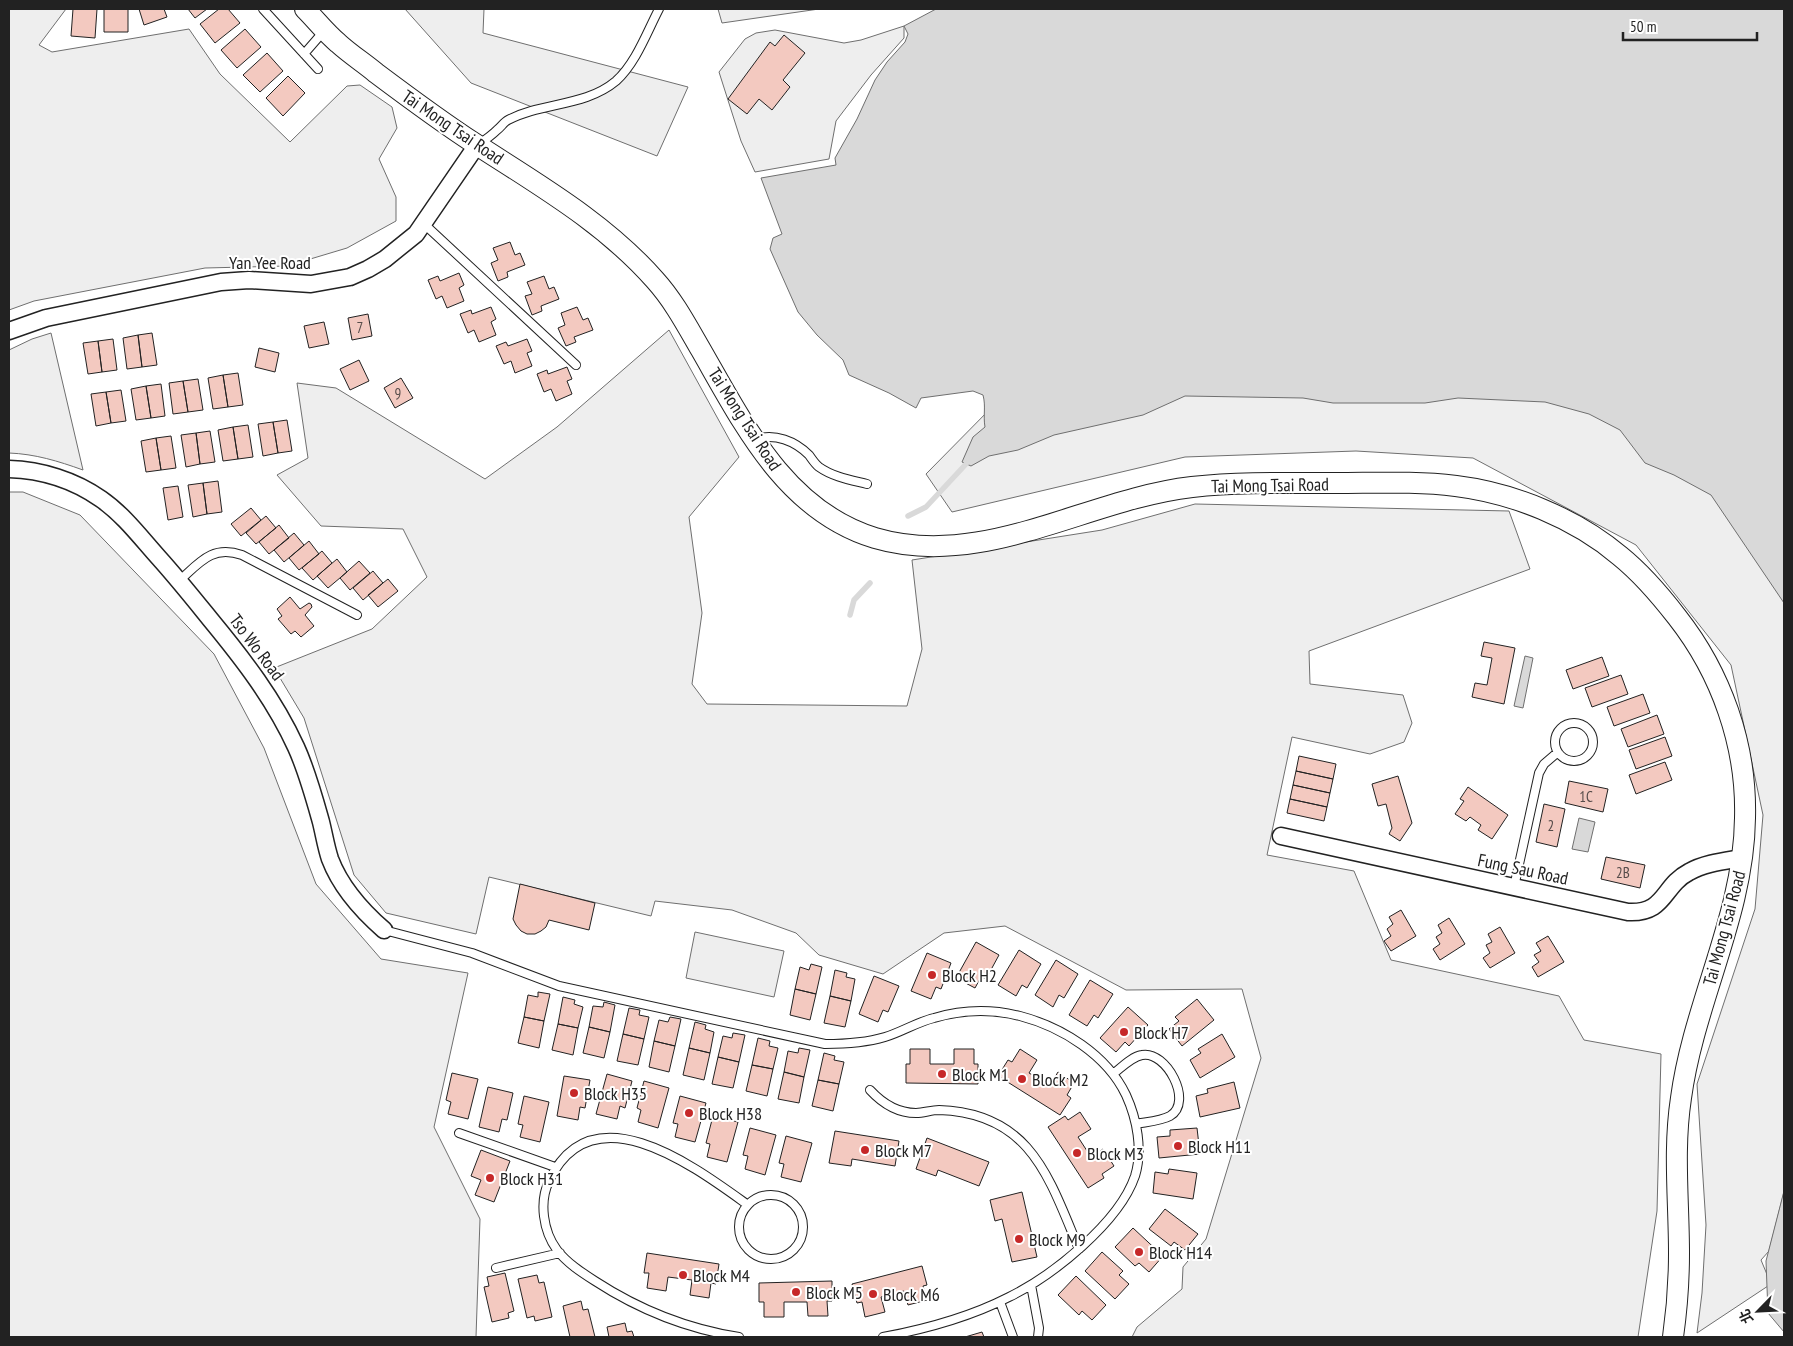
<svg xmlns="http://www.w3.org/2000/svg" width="1793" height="1346" viewBox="0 0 1793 1346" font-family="'PT Sans Narrow','Noto Sans TC',sans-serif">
<rect width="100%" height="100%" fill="#fff"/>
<path fill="#eee" stroke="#6f6f6f" d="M 9,9 L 66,9 L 39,45 L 52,52 L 189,29 L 220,74 L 290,142 L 347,86 L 360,85 L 392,107 L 397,128 L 379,159 L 396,197 L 396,221 L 347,248 L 287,266 L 205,268 L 34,301 L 9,310 Z
M 405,9 L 484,9 L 483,33 L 688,87 L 657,156 L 471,83 Z
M 718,9 L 819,9 L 722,23 Z
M 904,26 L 904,38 L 871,75 L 836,121 L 829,159 L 755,172 L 741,141 L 719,72 L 745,39 L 756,33 L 775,30 L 844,43 L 861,40 Z
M 669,330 L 739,457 L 689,517 L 702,613 L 692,684 L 707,704 L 907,706 L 922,649 L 912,560 L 1102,530 L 1195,504 L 1509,511 L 1530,569 L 1309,651 L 1310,684 L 1403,695 L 1412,723 L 1404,742 L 1370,754 L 1292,737 L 1267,855 L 1354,871 L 1391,960 L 1559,996 L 1584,1040 L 1661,1054 L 1657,1211 L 1638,1337 L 1132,1337 L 1137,1327 L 1182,1289 L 1183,1267 L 1206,1239 L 1261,1058 L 1242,989 L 1126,990 L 1005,926 L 944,933 L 883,974 L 819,955 L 796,933 L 732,910 L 655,901 L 651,916 L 489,877 L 476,934 L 386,913 L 354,875 L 304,718 L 274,668 L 372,629 L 427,577 L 403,529 L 321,526 L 277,475 L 308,458 L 297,383 L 336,388 L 485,479 L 557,427 Z
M 51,333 L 83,470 C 58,461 35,454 9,453 L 9,350 L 32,339 Z
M 1582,384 L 1784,556 L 1784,1192 L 1769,1251 L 1761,1260 L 1771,1284 L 1697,1333 L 1702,1293 L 1706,1225 L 1697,1084 L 1755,909 L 1763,815 L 1731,665 L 1636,545 L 1473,458 L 1356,451 L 1185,457 L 952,512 L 926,474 L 996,403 L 1074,387 Z
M 9,492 L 23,492 L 80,515 L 214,654 L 264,748 L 316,884 L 381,959 L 468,973 L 434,1127 L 480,1219 L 476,1337 L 9,1337 Z
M 695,932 L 784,951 L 774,997 L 686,978 Z"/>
<path fill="#d9d9d9" stroke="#6f6f6f" d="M 936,9 L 1784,9 L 1784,603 L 1711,495 L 1674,475 L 1645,463 L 1620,430 L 1589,414 L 1545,402 L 1458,398 L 1425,403 L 1333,403 L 1303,398 L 1185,396 L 1143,415 L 1054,435 L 1018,450 L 989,456 L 971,466 L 962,462 L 973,437 L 985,427 C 983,416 986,406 983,395 L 973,391 L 921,398 L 916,408 L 889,393 L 849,375 L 843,360 L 817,335 L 798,312 L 770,249 L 773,238 L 782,234 L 761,178 L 836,165 L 835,158 L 857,119 L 875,80 L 887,62 L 905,42 L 908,34 L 904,26 Z
M 1525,656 L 1533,658 L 1523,708 L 1514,706 Z
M 1579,818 L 1595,822 L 1588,852 L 1572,849 Z
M 1784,1191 L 1784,1332 L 1768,1313 L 1766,1261 Z"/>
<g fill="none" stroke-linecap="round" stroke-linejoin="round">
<path stroke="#d9d9d9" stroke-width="5.5" d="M 908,516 L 926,507 L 966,464
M 850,615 L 854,600 L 870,583"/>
</g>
<path fill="#f3c9c0" stroke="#222" d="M 73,9 L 97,9 L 95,38 L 71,36 Z
M 104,9 L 128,9 L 128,32 L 104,32 Z
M 139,9 L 164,9 L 167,17 L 144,25 Z
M 188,9 L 207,9 L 195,18 Z
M 219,9 L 228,9 L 240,23 L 215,43 L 200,24 Z
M 245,29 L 261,47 L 237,68 L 221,50 Z
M 784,35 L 805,53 L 783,80 L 790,87 L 772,110 L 759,99 L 747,114 L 728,99 L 770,42 L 775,46 Z
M 267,53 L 283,71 L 260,92 L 243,75 Z
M 288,76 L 305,93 L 283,116 L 266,98 Z
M 510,242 L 515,255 L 520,253 L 525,265 L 507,272 L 508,277 L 498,281 L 491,263 L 498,260 L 493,248 Z
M 459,273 L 464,285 L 459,288 L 464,301 L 447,308 L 442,296 L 436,299 L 428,280 L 438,276 L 440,281 Z
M 544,276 L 549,289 L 554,287 L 559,299 L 541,306 L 542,311 L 532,315 L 525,296 L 532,294 L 527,282 Z
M 491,307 L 496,319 L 491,322 L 496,335 L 479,342 L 474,330 L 468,333 L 460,314 L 471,310 L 472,314 Z
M 577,307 L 583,320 L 588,318 L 593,330 L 574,337 L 576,342 L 566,346 L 558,328 L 565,325 L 561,313 Z
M 368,314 L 372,336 L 352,340 L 348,318 Z
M 324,322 L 329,344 L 309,348 L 304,326 Z
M 152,333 L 157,365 L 142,367 L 138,335 Z
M 138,335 L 142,367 L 127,369 L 123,338 Z
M 113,339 L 117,370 L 102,372 L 98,341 Z
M 527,339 L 532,351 L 527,353 L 532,366 L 515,373 L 511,361 L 504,364 L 496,346 L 506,342 L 508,346 Z
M 98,341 L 102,372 L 88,374 L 83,343 Z
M 259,348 L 279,353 L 275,372 L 255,367 Z
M 359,360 L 369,381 L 350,390 L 340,369 Z
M 567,367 L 572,379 L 567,381 L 572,394 L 556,401 L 551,389 L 544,392 L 537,374 L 547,370 L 548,374 Z
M 238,373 L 243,405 L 228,407 L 223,375 Z
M 223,375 L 228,407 L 213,409 L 208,378 Z
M 401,378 L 413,398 L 395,408 L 384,388 Z
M 198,379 L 203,410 L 188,412 L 183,381 Z
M 183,381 L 188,412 L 173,414 L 169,383 Z
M 161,384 L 165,416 L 151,418 L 146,386 Z
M 146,386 L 151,418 L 136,420 L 131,389 Z
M 121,390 L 126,421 L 111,423 L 106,392 Z
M 106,392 L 111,423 L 96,426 L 91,394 Z
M 287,420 L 292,451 L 278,453 L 273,422 Z
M 273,422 L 278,453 L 263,456 L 258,424 Z
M 248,425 L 253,457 L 238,459 L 233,427 Z
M 233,427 L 238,459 L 223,461 L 218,430 Z
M 210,431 L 215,462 L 200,464 L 196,433 Z
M 196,433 L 200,464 L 186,467 L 181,435 Z
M 171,436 L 176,468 L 161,470 L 156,438 Z
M 156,438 L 161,470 L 146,472 L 141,441 Z
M 218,481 L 222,512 L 207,514 L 203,483 Z
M 203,483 L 207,514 L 193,517 L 188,485 Z
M 178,486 L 183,517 L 168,520 L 163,488 Z
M 251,508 L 261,520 L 241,536 L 231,524 Z
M 266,516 L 276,528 L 256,544 L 246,533 Z
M 279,525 L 289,538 L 269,554 L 259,542 Z
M 294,533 L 304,545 L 284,562 L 274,550 Z
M 309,541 L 319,554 L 299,570 L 289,558 Z
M 322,551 L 332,563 L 313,580 L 302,568 Z
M 337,559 L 347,572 L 328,588 L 317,576 Z
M 359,561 L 370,573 L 350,590 L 340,578 Z
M 373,571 L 383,583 L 363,600 L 353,588 Z
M 388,579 L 398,591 L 378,607 L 368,595 Z
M 290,597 L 300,609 L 309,603 L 311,604 L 312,607 L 305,615 L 314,626 L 301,637 L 295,631 L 291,634 L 278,619 L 282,616 L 277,609 Z
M 1484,642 L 1515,648 L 1504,704 L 1472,697 L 1475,683 L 1487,685 L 1492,658 L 1481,656 Z
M 1602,657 L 1609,676 L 1573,689 L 1566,670 Z
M 1621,675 L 1628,694 L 1592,707 L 1585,688 Z
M 1643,694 L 1650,713 L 1614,726 L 1607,707 Z
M 1657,715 L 1664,734 L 1628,747 L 1621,729 Z
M 1665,737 L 1672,756 L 1636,769 L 1629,750 Z
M 1299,756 L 1336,764 L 1333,779 L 1296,771 Z
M 1665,762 L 1672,780 L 1636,794 L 1629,775 Z
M 1296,771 L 1333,779 L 1330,793 L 1293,785 Z
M 1398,776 L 1412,823 L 1400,841 L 1389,834 L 1392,828 L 1386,804 L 1378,806 L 1372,784 Z
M 1569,781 L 1608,789 L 1603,812 L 1565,803 Z
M 1293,785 L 1330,793 L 1327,807 L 1290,799 Z
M 1468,787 L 1508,815 L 1492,839 L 1478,830 L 1481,825 L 1470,817 L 1466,821 L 1455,814 L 1464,801 L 1460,799 Z
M 1290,799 L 1327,807 L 1324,821 L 1287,813 Z
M 1544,804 L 1565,809 L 1557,847 L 1536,842 Z
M 1606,857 L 1645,865 L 1640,888 L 1601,879 Z
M 520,884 L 595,903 L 589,930 L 549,920 L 546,927 L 541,931 L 535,934 L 527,934 L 521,931 L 516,925 L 513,919 Z
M 1401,910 L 1416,936 L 1391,951 L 1384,941 L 1391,936 L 1387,929 L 1393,924 L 1389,917 Z
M 1449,918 L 1465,944 L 1440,960 L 1433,949 L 1440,944 L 1436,937 L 1442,933 L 1438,925 Z
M 1500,927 L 1515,953 L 1490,968 L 1483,958 L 1490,953 L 1486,945 L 1492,942 L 1488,934 Z
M 1548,936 L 1564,962 L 1538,977 L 1532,967 L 1539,962 L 1534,955 L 1541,951 L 1536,943 Z
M 976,942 L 999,955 L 986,979 L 981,977 L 975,988 L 956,978 Z
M 1019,950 L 1041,964 L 1027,988 L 1022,985 L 1016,996 L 998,985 Z
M 927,953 L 951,963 L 941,989 L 936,987 L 931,999 L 911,991 Z
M 1056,960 L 1078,974 L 1064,998 L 1059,995 L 1053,1007 L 1035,995 Z
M 811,964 L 822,967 L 816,994 L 795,989 L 800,967 L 809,970 Z
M 835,970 L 847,973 L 846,977 L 855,979 L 851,1001 L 830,996 Z
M 874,976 L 899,986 L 888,1012 L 883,1010 L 878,1022 L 859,1014 Z
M 1090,980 L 1113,994 L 1098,1018 L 1094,1015 L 1087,1026 L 1069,1015 Z
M 795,989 L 816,994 L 810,1020 L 790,1015 Z
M 538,992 L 550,994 L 544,1021 L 524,1017 L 528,995 L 538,997 Z
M 830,996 L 851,1001 L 845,1027 L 824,1023 Z
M 563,997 L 575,1000 L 574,1004 L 583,1007 L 578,1028 L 558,1024 Z
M 1197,999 L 1214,1020 L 1182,1046 L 1169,1029 L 1179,1021 L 1175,1017 Z
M 604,1002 L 615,1005 L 610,1032 L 589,1027 L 593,1006 L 603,1007 Z
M 1128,1007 L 1148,1025 L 1129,1046 L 1125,1042 L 1116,1052 L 1100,1038 Z
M 629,1008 L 640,1010 L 639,1015 L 649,1017 L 644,1039 L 623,1034 Z
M 524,1017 L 544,1021 L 539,1048 L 518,1043 Z
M 670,1017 L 681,1019 L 675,1046 L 654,1041 L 659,1020 L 668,1022 Z
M 695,1022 L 706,1025 L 705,1029 L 714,1032 L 710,1053 L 689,1048 Z
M 558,1024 L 578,1028 L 573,1055 L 552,1050 Z
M 589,1027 L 610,1032 L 604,1058 L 583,1053 Z
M 733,1033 L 745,1035 L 739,1062 L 718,1057 L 723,1036 L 732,1038 Z
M 623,1034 L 644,1039 L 638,1065 L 617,1061 Z
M 1222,1034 L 1235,1057 L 1200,1078 L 1190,1060 L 1201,1053 L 1198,1049 Z
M 758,1038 L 770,1041 L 769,1046 L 778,1048 L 773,1069 L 752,1065 Z
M 654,1041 L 675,1046 L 669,1072 L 649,1067 Z
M 689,1048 L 710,1053 L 704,1080 L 683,1075 Z
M 799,1048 L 810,1050 L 804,1077 L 784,1072 L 788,1051 L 798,1053 Z
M 910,1049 L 930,1049 L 930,1064 L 954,1064 L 954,1049 L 974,1049 L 974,1064 L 978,1064 L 978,1084 L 906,1083 L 906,1064 L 910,1064 Z
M 1020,1049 L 1037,1060 L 1029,1073 L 1050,1085 L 1058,1072 L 1074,1083 L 1067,1095 L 1071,1098 L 1060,1115 L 998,1076 L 1008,1060 L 1012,1062 Z
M 824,1053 L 835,1056 L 834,1060 L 844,1062 L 839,1084 L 818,1080 Z
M 718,1057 L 739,1062 L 733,1088 L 712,1084 Z
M 752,1065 L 773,1069 L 767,1096 L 746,1091 Z
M 784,1072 L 804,1077 L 799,1103 L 778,1099 Z
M 452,1073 L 478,1079 L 468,1119 L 448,1114 L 451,1102 L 446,1100 Z
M 607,1074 L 632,1081 L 625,1108 L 620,1106 L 617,1119 L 596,1114 Z
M 564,1076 L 590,1080 L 585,1108 L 580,1107 L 578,1120 L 557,1116 Z
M 818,1080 L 839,1084 L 833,1111 L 812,1106 Z
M 644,1081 L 669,1088 L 658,1128 L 638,1122 L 641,1110 L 637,1108 Z
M 1234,1082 L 1240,1108 L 1200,1117 L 1196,1096 L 1208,1093 L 1207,1089 Z
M 488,1087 L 513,1093 L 507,1120 L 502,1119 L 499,1132 L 479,1127 Z
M 524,1096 L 549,1102 L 540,1142 L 520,1137 L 523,1125 L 518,1124 Z
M 680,1096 L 706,1103 L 695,1142 L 675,1137 L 678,1124 L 673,1123 Z
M 1080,1112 L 1091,1129 L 1078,1137 L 1091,1157 L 1103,1149 L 1114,1166 L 1102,1174 L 1104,1178 L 1088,1188 L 1048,1127 L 1065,1116 L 1068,1120 Z
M 713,1116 L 738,1122 L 727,1162 L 707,1157 L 710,1144 L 706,1143 Z
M 750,1128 L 776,1135 L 765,1175 L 745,1169 L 748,1156 L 743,1155 Z
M 1197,1128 L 1200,1154 L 1159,1158 L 1157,1137 L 1170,1136 L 1170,1130 Z
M 835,1131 L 899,1141 L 895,1166 L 852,1159 L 851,1166 L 829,1163 Z
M 786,1136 L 812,1143 L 801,1182 L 781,1177 L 784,1164 L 779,1163 Z
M 927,1138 L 989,1162 L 979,1186 L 938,1170 L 936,1176 L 916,1169 Z
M 481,1150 L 510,1161 L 494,1202 L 475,1195 L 481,1180 L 471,1176 Z
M 1169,1169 L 1197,1173 L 1193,1199 L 1153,1193 L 1155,1172 L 1168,1174 Z
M 1022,1192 L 1037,1257 L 1012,1262 L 1002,1219 L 995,1221 L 990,1200 Z
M 1165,1209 L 1198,1234 L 1185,1250 L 1174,1242 L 1171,1246 L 1149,1229 Z
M 1133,1228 L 1163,1256 L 1149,1272 L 1139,1263 L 1135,1266 L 1115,1247 Z
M 1102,1252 L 1123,1271 L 1119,1275 L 1129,1284 L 1115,1299 L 1085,1271 Z
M 647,1253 L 719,1264 L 716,1284 L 711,1283 L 709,1298 L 690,1295 L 692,1280 L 668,1277 L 666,1291 L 647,1288 L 649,1273 L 644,1273 Z
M 922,1266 L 927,1285 L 923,1286 L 927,1300 L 908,1305 L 904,1291 L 881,1297 L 885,1312 L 865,1317 L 862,1302 L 857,1303 L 852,1284 Z
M 505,1273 L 514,1311 L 508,1313 L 509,1318 L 492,1322 L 484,1287 L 489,1286 L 487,1277 Z
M 537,1275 L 539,1283 L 544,1282 L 552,1317 L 535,1321 L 534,1316 L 527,1318 L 518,1279 Z
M 1076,1276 L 1106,1305 L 1092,1320 L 1082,1311 L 1079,1315 L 1058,1295 Z
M 832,1281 L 832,1301 L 827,1301 L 828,1316 L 808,1316 L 807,1302 L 784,1302 L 784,1317 L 764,1317 L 764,1302 L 759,1302 L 759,1283 Z
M 581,1301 L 583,1310 L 588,1309 L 595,1337 L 570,1337 L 563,1306 Z
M 625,1323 L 627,1332 L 632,1331 L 634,1337 L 609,1337 L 607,1327 Z
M 982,1332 L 984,1337 L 965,1337 Z"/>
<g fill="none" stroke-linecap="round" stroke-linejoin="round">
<g stroke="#222" stroke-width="10">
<path id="service" d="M 263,9 L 318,69
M 304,54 L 324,31
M 479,144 C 485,140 492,135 497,130 C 501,127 504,122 508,120 C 542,102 585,107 616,81 C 636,63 647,32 659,9
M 423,223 L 576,365
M 756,439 C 775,433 795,441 809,455 C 812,459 815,464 819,467 C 833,477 851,480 867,484
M 179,581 C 200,562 212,545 242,555 L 357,615
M1555 742a19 19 0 1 1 38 0a19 19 0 1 1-38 0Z
M 1514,887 L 1539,773 L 1544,764 L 1558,752
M 384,930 L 472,953 L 559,986 L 825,1044 C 845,1044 865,1043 885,1037 C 902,1032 917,1022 934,1018 C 961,1010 992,1009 1020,1016 C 1062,1027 1107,1055 1126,1095 C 1137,1119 1143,1150 1135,1176 C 1119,1223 1052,1276 1009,1297 C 970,1317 926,1329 883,1337
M 1113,1074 C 1121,1068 1131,1057 1142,1055 C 1166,1050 1194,1102 1170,1116 C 1161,1121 1146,1122 1136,1124
M 870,1090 C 882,1103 897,1113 916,1113 C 924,1113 931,1110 939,1110 C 1031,1113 1049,1178 1079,1249
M 459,1133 L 555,1167
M739 1227a32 32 0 1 1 64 0a32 32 0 1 1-64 0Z
M 496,1268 L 560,1253
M 1031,1285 L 1039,1328 L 1038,1337
M 1000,1302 L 1013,1337
M 739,1337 C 688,1329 638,1309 595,1281 C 581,1272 567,1263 557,1250 C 543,1231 539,1202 549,1181 C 592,1089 695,1167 748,1205"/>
</g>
<g stroke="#222" stroke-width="19">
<path id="minor" d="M 9,331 L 46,318 L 221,282 L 249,280 L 311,284 L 350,277 L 368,269 L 385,259 L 416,234 L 477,145
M 9,469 C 41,470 74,480 101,499 C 124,515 141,538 159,558 C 177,578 193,598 210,619 C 243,659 274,699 296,747 C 307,771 314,797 321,822 C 324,834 326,847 330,859 C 341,888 361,910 384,930
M 1281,836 L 1628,912 C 1666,914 1662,886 1689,872 C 1705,863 1725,861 1742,858"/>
</g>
<g stroke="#222" stroke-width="22">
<path id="tertiary" d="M 305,9 C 316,20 326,33 338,43 C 350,54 364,63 376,73 C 408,97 440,121 474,143 C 537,184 604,222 655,280 C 674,301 687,326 701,350 C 744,425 786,511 875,538 C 983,570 1087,499 1192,487 C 1239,482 1288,483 1336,483 C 1376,483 1416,481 1456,486 C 1513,493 1575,518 1620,556 C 1641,573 1660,595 1677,617 C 1721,673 1747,745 1745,818 C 1744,915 1694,1002 1681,1098 C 1673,1150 1679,1201 1679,1253 C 1679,1282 1677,1309 1673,1337"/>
</g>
<use href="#service" stroke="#fff" stroke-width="8"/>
<use href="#minor" stroke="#fff" stroke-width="16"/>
<use href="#tertiary" stroke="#fff" stroke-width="20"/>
</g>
<g fill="#c62828" stroke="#fff" stroke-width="2">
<circle cx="932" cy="975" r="5"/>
<circle cx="1124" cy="1032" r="5"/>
<circle cx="942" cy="1074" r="5"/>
<circle cx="1022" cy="1079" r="5"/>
<circle cx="574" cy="1093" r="5"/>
<circle cx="689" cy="1113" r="5"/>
<circle cx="1178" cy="1146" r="5"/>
<circle cx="865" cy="1150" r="5"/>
<circle cx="1077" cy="1153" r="5"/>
<circle cx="490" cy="1178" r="5"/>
<circle cx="1019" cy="1239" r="5"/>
<circle cx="1139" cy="1252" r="5"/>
<circle cx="683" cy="1275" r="5"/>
<circle cx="796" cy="1292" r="5"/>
<circle cx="873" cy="1294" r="5"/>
</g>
<g text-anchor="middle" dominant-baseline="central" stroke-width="4" stroke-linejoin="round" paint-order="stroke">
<g font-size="15" fill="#564c4a">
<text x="360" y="327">7</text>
<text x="398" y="393">9</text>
<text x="1586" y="796">1C</text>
<text x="1551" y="825">2</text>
<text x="1623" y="872">2B</text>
</g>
<g font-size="18" fill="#222" stroke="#fff">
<text transform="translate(453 127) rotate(34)">Tai Mong Tsai Road</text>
<text x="270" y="262">Yan Yee Road</text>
<text transform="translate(745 419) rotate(57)">Tai Mong Tsai Road</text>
<text transform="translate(1270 485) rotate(-1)">Tai Mong Tsai Road</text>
<text transform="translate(257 647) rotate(53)">Tso Wo Road</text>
<text transform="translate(1523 869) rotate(12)">Fung Sau Road</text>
<text transform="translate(1724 928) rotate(-75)">Tai Mong Tsai Road</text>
</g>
<g font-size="18" fill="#222" stroke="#fff" text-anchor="start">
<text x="942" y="975">Block H2</text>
<text x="1134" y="1032">Block H7</text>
<text x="952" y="1074">Block M1</text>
<text x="1032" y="1079">Block M2</text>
<text x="584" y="1093">Block H35</text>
<text x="699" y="1113">Block H38</text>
<text x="1188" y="1146">Block H11</text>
<text x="875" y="1150">Block M7</text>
<text x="1087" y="1153">Block M3</text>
<text x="500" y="1178">Block H31</text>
<text x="1029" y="1239">Block M9</text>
<text x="1149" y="1252">Block H14</text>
<text x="693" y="1275">Block M4</text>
<text x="806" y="1292">Block M5</text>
<text x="883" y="1294">Block M6</text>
</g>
</g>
<rect width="1793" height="1346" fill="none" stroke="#222222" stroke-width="20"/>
<g transform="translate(1758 1311) rotate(246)" stroke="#ffffff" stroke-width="4" paint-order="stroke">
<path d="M0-4L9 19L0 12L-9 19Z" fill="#222222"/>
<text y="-8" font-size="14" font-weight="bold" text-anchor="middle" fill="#222222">北</text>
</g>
<path d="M1623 32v8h134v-8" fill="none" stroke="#222222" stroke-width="2.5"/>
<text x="1630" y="32" font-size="15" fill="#222222" stroke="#ffffff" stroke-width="4" paint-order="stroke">50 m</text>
</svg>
